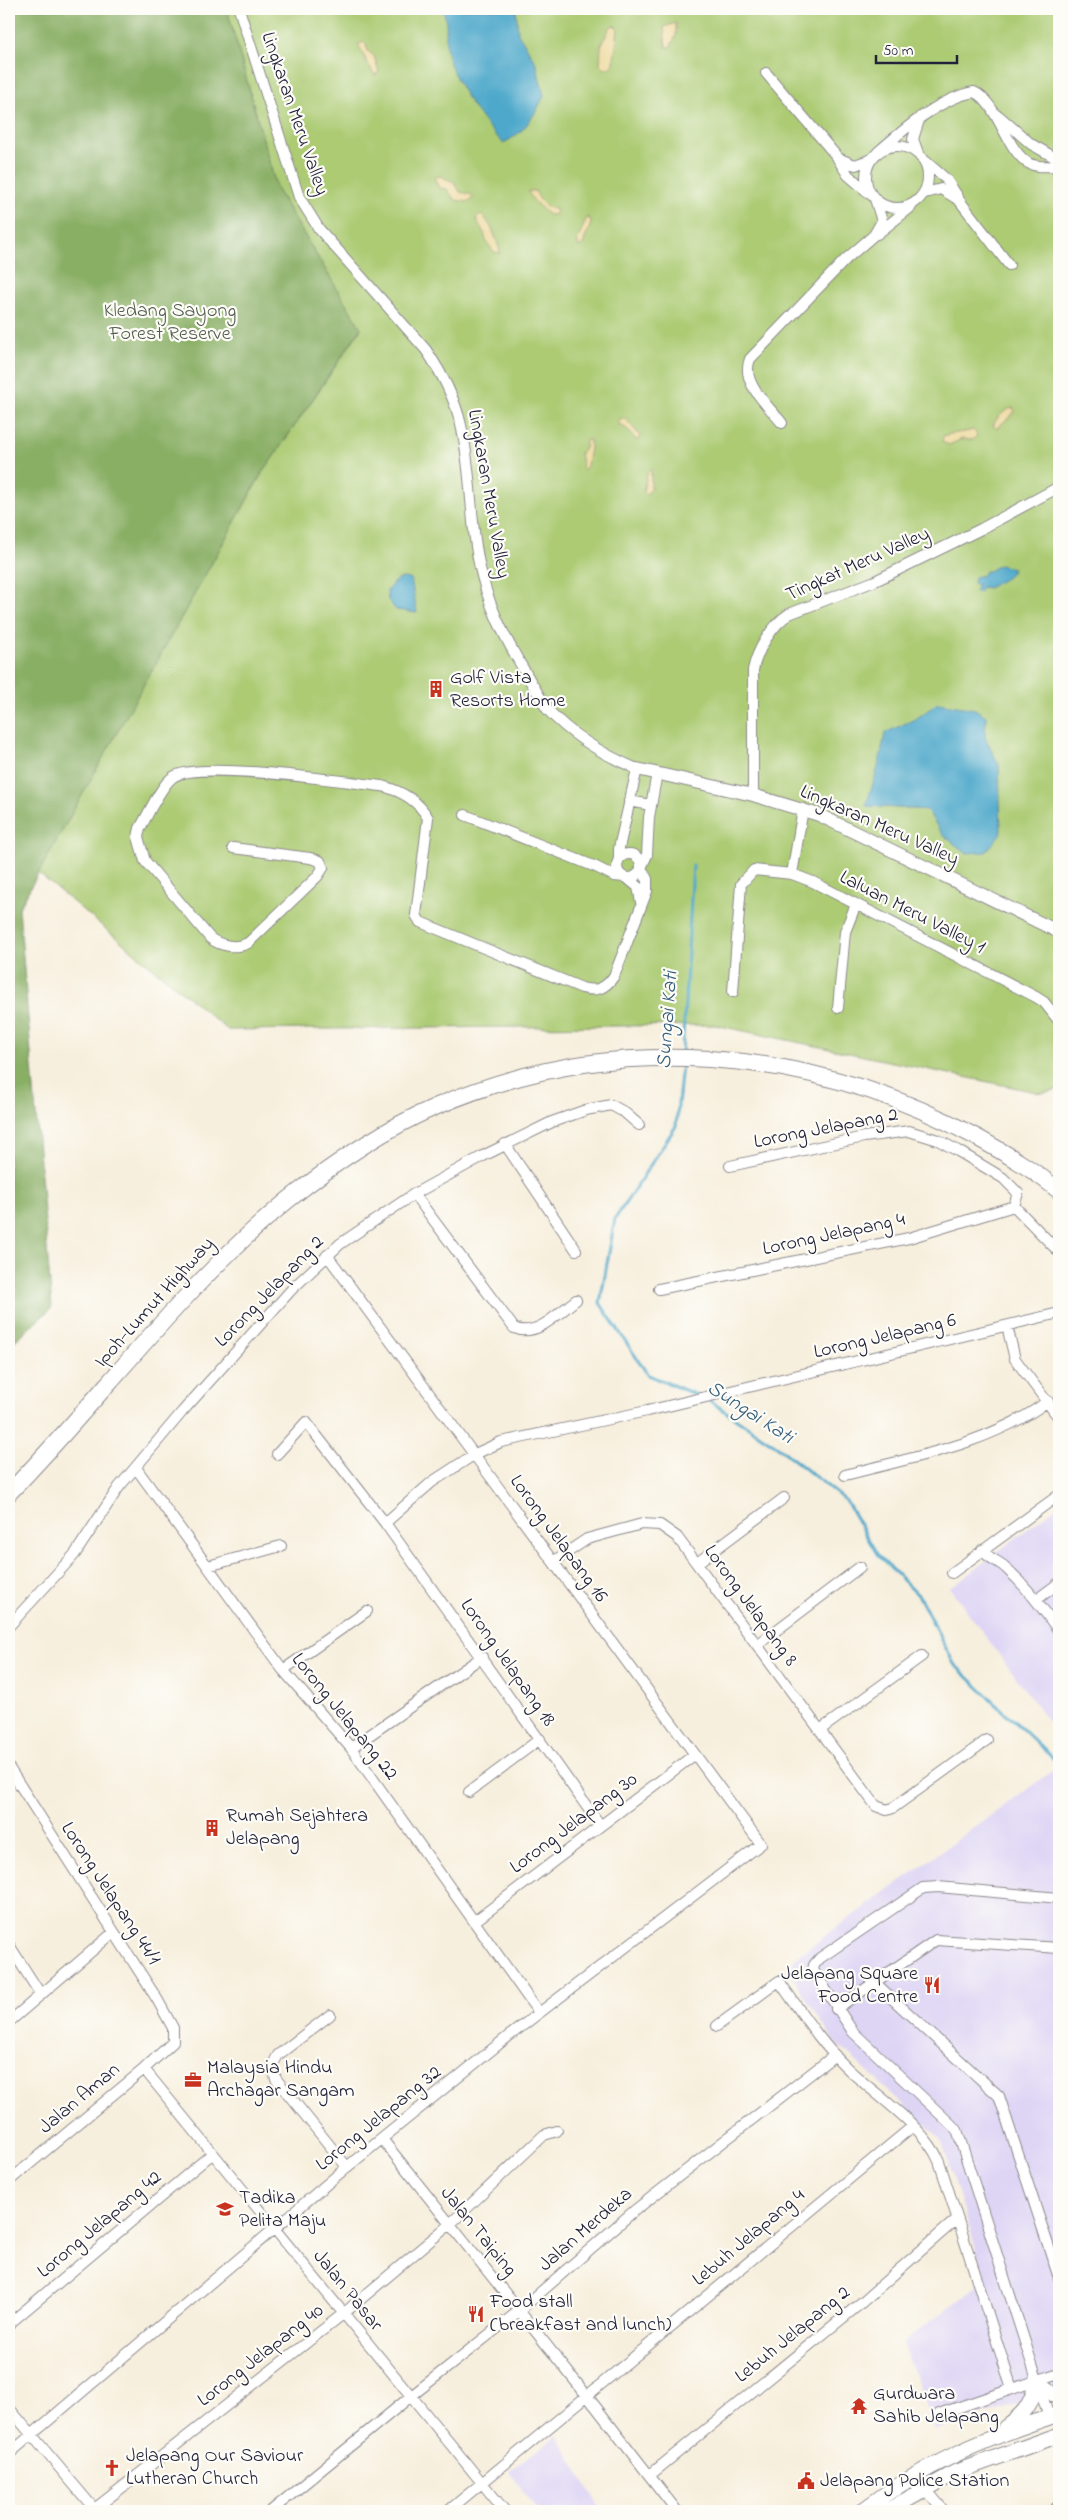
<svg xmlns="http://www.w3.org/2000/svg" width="1068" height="2520" viewBox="0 0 1068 2520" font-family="'Indie Flower',sans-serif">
<rect width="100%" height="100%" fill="#fdfcf7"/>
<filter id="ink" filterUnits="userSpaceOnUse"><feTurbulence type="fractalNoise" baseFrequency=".02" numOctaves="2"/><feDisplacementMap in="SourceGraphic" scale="10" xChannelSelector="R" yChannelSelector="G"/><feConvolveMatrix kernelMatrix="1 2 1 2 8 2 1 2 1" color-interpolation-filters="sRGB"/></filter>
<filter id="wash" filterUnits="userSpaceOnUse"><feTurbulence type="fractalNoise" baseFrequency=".0096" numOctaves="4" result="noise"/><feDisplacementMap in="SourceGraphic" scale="20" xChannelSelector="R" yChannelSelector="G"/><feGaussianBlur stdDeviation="1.12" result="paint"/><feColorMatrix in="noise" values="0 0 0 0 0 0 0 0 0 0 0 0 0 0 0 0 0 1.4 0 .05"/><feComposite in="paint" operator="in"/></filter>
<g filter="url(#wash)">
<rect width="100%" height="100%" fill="#f7efdd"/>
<path fill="#ded5f5" d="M 1059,1505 L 1059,1736 L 950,1588 Z
M 1059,1766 L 1059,2392 L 935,2430 L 903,2342 L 986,2280 L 941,2139 L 834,2041 L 789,1972 L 796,1957 Z
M 557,2436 L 602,2511 L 538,2511 L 509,2471 Z"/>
<path fill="#accb73" stroke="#677657" d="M 227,9 L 1059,9 L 1059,1089 L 1041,1093 L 715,1025 L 228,1030 L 38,873 L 261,475 L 361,329 L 277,190 Z"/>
<path fill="#89af65" stroke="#566850" d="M 9,9 L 227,9 L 277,190 L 361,328 L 261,475 L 19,908 L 52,1308 L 9,1346 Z"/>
<path fill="#eeda9e" stroke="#887e6c" d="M 676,23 L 676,36 L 670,47 L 666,47 L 664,27 Z
M 614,25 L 618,29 C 616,41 616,56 611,67 L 605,69 L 600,64 L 601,46 L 610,27 Z
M 365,42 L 368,51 L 374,56 L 379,72 L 375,75 C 370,70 362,51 358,44 Z
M 440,176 L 454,182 L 460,192 L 470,194 L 473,198 L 469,202 L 455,200 L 447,189 L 439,188 L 434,178 Z
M 528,191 L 535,191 C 540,200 544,208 555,209 L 556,214 L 549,215 C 541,208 531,200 528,191 Z
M 480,215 C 489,217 499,244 500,253 L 494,252 L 486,241 L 484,233 L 476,219 Z
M 587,217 L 591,220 C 591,229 585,234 584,243 L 579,247 L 577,241 Z
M 1013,408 L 1015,411 C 1011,417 1003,422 997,428 L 993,426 C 996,418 1005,409 1013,408 Z
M 619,419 L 626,419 L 640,436 L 637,441 L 627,429 L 619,424 Z
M 973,430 L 976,433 L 977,436 L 972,440 L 962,439 L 949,445 L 942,442 L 943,436 C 950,433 964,433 973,430 Z
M 586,440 L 590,440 C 591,449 588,456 587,466 L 583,470 L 580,453 L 585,448 Z
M 651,469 L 651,489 L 647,494 L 643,491 L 648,471 Z"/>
<path fill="#4da8cb" stroke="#386583" d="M 442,9 L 516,9 L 518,33 L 536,63 L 544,96 C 534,116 524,134 503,143 C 480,119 451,81 446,47 C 445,34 449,21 442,9 Z
M 999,565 L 1013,568 C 1011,579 997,581 989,588 L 983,587 L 978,593 L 975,591 L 978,585 L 973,583 L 974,577 L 983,575 L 985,571 L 989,571 Z
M 402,578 L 411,579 L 417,613 L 396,610 L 388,600 L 387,591 L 394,582 Z
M 938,703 L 975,709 L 986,716 L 985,737 L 999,765 L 1001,833 L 986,852 L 966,853 L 942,834 L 927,810 L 866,806 L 879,764 L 885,733 L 917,718 Z"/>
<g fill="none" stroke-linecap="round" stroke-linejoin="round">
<path stroke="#4da8cb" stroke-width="3" d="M 682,1054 L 693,865
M 682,1063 L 676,1126 L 615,1219 L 600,1303 L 648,1375 L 699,1396
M 707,1399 L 778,1447 L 846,1501 L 877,1554 L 919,1596 L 954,1664 L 1059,1764"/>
</g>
</g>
<g filter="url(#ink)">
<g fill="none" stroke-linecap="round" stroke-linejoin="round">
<g stroke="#8c888c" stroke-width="12">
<path id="minor" d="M 239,9 L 299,197 L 319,229 L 426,350 C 441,372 455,399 461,425 C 473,475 469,527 482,576 C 494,625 522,666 547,709 C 571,735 604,755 637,769 L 619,848 L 619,859
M 766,73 L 838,158 L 855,165 L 872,159
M 999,116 L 1031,144 L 1059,160
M866 177a31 31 0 1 1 62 0a31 31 0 1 1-62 0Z
M 878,152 C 903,130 940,98 974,92 C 998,103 1005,148 1028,163 C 1037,168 1050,166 1059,166
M 918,153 L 913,139 L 920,117
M 838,159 L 848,175 L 870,194
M 924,160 L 946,179 L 958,197
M 925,193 L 941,189 L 959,200 L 1009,265
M 877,234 L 911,207
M 782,423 C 768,405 740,383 750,359 L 846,259 L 874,235 L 882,221 L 875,199
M 753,795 L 753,670 C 757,650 772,625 789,614 L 875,581 L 981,529 L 1059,487
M 629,801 L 651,805
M 465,815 L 596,867 L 614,876 L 624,877
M 233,848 L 310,858 L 320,861 L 323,868 L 317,877 L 248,943 C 237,949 220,946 210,938 L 145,861 L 138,837 L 140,828 C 148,815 161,785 173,777 C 197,760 347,782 382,786 C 401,791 418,800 428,818 L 416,915 L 420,922 L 582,988 C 596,992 605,989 614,976 L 647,891 L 647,879 L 641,868
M617 866a12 12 0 1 1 24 0a12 12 0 1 1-24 0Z
M 642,866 L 647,855 L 649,817 L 657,773
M 792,874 L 803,809
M 627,878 L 638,887 L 641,902
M 733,992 L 741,884 L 754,870 L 792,874 L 813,882 L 1036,997 L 1044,1002 L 1059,1021
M 838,1008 L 845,932 L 856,904
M 505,1144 L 576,1250
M 730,1166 L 864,1137 L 909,1131 L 938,1140 L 958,1151 L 1003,1178 L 1018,1193 L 1014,1206
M 414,1194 L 514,1328 C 537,1338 558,1313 576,1300
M 1014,1206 L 1059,1252
M 659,1289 L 909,1238 L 1014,1206
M 1007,1326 L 1015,1359 L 1059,1418
M 277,1454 L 306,1422 L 385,1523
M 136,1468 L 283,1670 L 351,1748 L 539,2013
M 845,1475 C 913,1457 991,1444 1048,1401
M 982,1550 C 989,1559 999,1561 1007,1569 C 1027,1587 1043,1609 1059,1631
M 553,1562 L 587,1539 L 642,1524 L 660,1525 L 677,1537 L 876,1806 L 887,1810 L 893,1808 L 987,1740
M 697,1563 L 784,1498
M 208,1566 L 281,1546
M 952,1573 L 1059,1495
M 1036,1600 L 1059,1583
M 9,1626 L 75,1554 L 119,1487 L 182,1412 L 292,1289 L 340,1244 L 414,1194 L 483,1156 L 552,1122 L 586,1110 L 611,1105 L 624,1112 L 639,1125
M 757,1645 L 860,1567
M 283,1670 L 367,1611
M 820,1730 L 922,1656
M 351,1748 L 482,1657
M 9,1768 L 157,1999 L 173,2028 L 173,2042 L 144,2069 L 9,2181
M 469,1792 L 540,1739
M 600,1825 L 385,1523 L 432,1482 L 475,1454 L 501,1442 L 647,1411 L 1059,1313
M 475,1921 L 694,1755
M 9,1945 L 41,1995
M 875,1983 L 999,2096 L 1059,2278
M 836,2009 L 936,1940 L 1059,1948
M 330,2015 L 278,2055 L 272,2066 L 276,2079 L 347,2167
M 9,2022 L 114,1932
M 717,2026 L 779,1981 C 800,2010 819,2041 845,2066 C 873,2094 924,2125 939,2161 L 1012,2389
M 144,2069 L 505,2511
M 382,2139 L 588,2397 L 677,2511
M 9,2324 L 213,2153
M 9,2408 L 96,2511
M 939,2414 L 1059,2373
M 1049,2417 L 957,2130 L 853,2032 L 813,1970 L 814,1965 L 820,1958 L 923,1888 L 938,1887 L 1059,1898
M 9,2454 L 347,2167 L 505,2039 L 761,1844 L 327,1255
M 918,2474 L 925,2488 L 944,2511
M 650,2475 L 861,2303 L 957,2219
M 92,2511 L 343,2314 L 449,2225 L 544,2135 L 557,2131
M 271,2511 L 410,2397 L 519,2311 L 634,2211 L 835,2055
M 448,2511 L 913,2126
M 1052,2511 L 1059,2506"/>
</g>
<g stroke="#8c888c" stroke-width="14">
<path id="tertiary" d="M 637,769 L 753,795 L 819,815 L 1059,932"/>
</g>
<g stroke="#8c888c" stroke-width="17">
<path id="primary" d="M 1005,2428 C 1025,2413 1031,2406 1037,2381 L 1059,2398
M 862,2511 C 924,2464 986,2438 1059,2414
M 887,2511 L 956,2472 L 1059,2435"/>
</g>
<g stroke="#8c888c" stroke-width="18">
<path id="trunk" d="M 9,1493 C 103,1396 183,1286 288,1200 C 333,1164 382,1130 435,1107 C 611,1030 809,1046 976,1137 C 1005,1153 1033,1169 1059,1191"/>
</g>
<use href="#minor" stroke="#fff" stroke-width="10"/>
<use href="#tertiary" stroke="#fff" stroke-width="12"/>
<use href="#primary" stroke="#fff" stroke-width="15"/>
<use href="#trunk" stroke="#fff" stroke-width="16"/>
</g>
</g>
<defs>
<g id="building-bare" transform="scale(1.35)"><path d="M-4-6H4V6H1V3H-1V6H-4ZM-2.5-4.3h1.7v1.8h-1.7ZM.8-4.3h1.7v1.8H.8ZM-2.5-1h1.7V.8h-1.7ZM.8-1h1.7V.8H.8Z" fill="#c8321e" stroke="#fdfcf7" stroke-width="2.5" paint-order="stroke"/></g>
<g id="restaurant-bare" transform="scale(1.35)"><path d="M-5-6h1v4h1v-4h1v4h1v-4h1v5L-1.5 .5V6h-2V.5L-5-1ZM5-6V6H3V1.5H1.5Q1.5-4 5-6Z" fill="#c8321e" stroke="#fdfcf7" stroke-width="2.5" paint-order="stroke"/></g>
<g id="office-bare" transform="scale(1.35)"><path d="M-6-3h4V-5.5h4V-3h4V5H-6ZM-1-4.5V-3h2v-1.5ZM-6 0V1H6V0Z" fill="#c8321e" stroke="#fdfcf7" stroke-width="2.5" paint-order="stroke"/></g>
<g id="school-bare" transform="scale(1.35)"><path d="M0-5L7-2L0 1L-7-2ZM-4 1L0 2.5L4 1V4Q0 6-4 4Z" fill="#c8321e" stroke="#fdfcf7" stroke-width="2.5" paint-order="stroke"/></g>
<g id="temple-bare" transform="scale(1.35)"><path d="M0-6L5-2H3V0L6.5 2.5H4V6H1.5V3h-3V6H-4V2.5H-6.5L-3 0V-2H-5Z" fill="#c8321e" stroke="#fdfcf7" stroke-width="2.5" paint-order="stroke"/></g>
<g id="church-bare" transform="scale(1.35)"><path d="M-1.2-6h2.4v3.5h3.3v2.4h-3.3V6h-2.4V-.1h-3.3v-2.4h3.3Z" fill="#c8321e" stroke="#fdfcf7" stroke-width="2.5" paint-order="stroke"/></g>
<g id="civic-bare" transform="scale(1.35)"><path d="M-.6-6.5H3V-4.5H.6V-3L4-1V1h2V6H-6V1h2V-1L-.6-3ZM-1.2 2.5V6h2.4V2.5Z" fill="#c8321e" stroke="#fdfcf7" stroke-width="2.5" paint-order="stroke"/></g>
</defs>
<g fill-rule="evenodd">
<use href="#building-bare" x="436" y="689"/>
<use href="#building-bare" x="212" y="1828"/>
<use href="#restaurant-bare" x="932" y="1985"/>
<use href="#office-bare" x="193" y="2080"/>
<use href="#school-bare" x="225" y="2209"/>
<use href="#restaurant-bare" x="476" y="2314"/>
<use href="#temple-bare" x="859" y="2406"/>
<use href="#church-bare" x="112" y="2468"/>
<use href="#civic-bare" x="806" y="2481"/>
</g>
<g text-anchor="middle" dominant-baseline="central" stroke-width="4.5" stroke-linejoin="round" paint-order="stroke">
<g font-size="20" fill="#22223b" stroke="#fdfcf7">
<text transform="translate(294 114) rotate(71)">Lingkaran Meru Valley</text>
<text transform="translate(488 494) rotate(80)">Lingkaran Meru Valley</text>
<text transform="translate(858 565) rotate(-24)">Tingkat Meru Valley</text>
<text transform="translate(879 826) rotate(24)">Lingkaran Meru Valley</text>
<text transform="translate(912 913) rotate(27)">Laluan Meru Valley 1</text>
<text transform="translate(826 1129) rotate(-11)">Lorong Jelapang 2</text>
<text transform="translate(834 1235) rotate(-12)">Lorong Jelapang 4</text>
<text transform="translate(270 1292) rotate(-46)">Lorong Jelapang 2</text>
<text transform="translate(155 1303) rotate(-48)">Ipoh-Lumut Highway</text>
<text transform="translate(885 1337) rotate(-13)">Lorong Jelapang 6</text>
<text transform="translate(558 1539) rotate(54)">Lorong Jelapang 16</text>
<text transform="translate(750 1606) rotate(54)">Lorong Jelapang 8</text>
<text transform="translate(507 1663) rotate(55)">Lorong Jelapang 18</text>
<text transform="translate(344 1717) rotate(51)">Lorong Jelapang 22</text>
<text transform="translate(574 1824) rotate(-37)">Lorong Jelapang 30</text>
<text transform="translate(110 1894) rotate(57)">Lorong Jelapang 44/1</text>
<text transform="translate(80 2099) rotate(-40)">Jalan Aman</text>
<text transform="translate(379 2119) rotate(-39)">Lorong Jelapang 32</text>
<text transform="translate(100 2225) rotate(-40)">Lorong Jelapang 42</text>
<text transform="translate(586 2230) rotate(-41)">Jalan Merdeka</text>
<text transform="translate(478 2232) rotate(51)">Jalan Taiping</text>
<text transform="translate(749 2238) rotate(-40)">Lebuh Jelapang 4</text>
<text transform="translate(347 2291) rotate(51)">Jalan Pasar</text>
<text transform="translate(793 2335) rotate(-39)">Lebuh Jelapang 2</text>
<text transform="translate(261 2356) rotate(-38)">Lorong Jelapang 40</text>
</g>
<g font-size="20" fill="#525d4f" stroke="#fdfcf7">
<text x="170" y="311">Kledang Sayong<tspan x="170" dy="23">Forest Reserve</tspan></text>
</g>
<g font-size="20" fill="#22223b" stroke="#fdfcf7" text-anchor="start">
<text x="450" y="678">Golf Vista<tspan x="450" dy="23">Resorts Home</tspan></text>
<text x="226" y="1816">Rumah Sejahtera<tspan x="226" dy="23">Jelapang</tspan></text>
<text x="918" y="1974" text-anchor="end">Jelapang Square<tspan x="918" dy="23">Food Centre</tspan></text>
<text x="207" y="2068">Malaysia Hindu<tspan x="207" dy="23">Archagar Sangam</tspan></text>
<text x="239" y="2198">Tadika<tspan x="239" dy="23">Pelita Maju</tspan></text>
<text x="490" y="2302">Food stall<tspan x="490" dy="23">(breakfast and lunch)</tspan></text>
<text x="873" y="2394">Gurdwara<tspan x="873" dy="23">Sahib Jelapang</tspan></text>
<text x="126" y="2456">Jelapang Our Saviour<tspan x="126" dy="23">Lutheran Church</tspan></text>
<text x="820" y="2481">Jelapang Police Station</text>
</g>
<g font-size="21" font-style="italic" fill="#355e7c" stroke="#fdfcf7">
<text transform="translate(668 1020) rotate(-86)">Sungai Kati</text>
<text transform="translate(750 1413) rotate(33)">Sungai Kati</text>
</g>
</g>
<rect width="1068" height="2520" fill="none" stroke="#fdfcf7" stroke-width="30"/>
<path d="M876 55v8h81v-8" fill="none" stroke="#22223b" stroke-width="2.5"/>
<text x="883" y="55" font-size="15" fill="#22223b" stroke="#fdfcf7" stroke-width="4" paint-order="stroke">50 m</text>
</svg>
